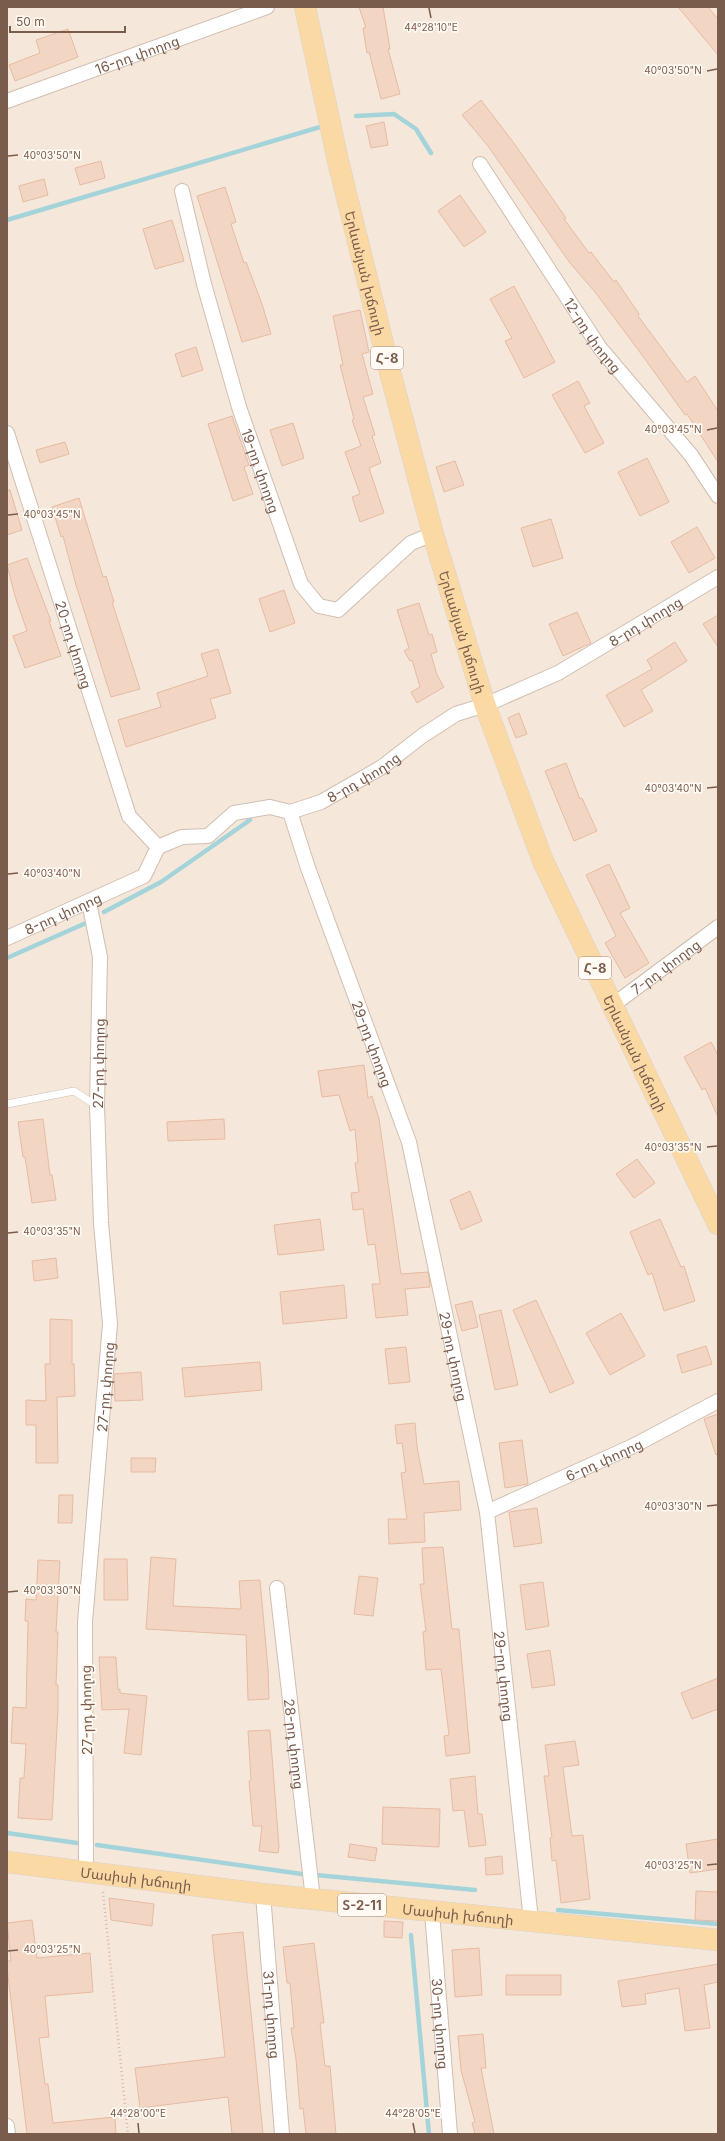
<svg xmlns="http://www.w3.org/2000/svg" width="725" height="2141" viewBox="0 0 725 2141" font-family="Inter,'Noto Sans Armenian',sans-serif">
<rect width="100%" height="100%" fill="#fdf6ec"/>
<path fill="#f5e8da" d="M 7,7 L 718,7 L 718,2134 L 7,2134 Z"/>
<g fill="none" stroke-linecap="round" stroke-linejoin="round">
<path stroke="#a5d3da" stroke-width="4.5" d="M 356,116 L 394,114 L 416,129 L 431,153
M 7,220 L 320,127
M 104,912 L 161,882 L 250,820
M 7,958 L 86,923
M 7,1833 L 77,1843
M 97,1845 L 302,1874
M 316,1875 L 475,1890
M 558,1910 L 718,1924
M 411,1935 L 429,2134"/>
</g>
<path fill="#f3d5c3" stroke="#e6bba3" d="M 359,7 L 383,7 L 390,49 L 388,49 L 400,94 L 381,99 L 369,52 L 367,53 L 363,28 L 366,28 Z
M 678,7 L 708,7 L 718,19 L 718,55 Z
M 68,29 L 78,57 L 15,81 L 9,65 L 40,53 L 36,40 Z
M 481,100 L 516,146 L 566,218 L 564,219 L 589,253 L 591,252 L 614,282 L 616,280 L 639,314 L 638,316 L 687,382 L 695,376 L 718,411 L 718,462 L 687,414 L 685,415 L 645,359 L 595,292 L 570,263 L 488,146 L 462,115 Z
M 384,122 L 388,145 L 371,148 L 366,126 Z
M 101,161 L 105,178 L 80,185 L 75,168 Z
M 44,179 L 48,195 L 23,202 L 19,186 Z
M 225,187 L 236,222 L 231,224 L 244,263 L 246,262 L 262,304 L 271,334 L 242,342 L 197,196 Z
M 460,195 L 486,232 L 464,247 L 438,211 Z
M 172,220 L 184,261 L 155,269 L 143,229 Z
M 514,286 L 555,362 L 524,378 L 505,341 L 512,338 L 490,299 Z
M 360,310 L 369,352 L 362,354 L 373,394 L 363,397 L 375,435 L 372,436 L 381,463 L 369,468 L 384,513 L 360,522 L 352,497 L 360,494 L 345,452 L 361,446 L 352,420 L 354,419 L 340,365 L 343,365 L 333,316 Z
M 196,347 L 203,370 L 182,377 L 175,354 Z
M 578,381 L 590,403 L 584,406 L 604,443 L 585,453 L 552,395 Z
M 232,416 L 249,465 L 244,467 L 253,494 L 233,501 L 208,424 Z
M 293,423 L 304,458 L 282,466 L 270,430 Z
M 65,442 L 69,454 L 40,463 L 36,450 Z
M 647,458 L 669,502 L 640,516 L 618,472 Z
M 455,461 L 464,485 L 444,492 L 436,467 Z
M 7,490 L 10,490 L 22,530 L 7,535 Z
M 79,498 L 103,577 L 106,576 L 114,602 L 112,602 L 140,689 L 111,697 L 76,585 L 63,536 L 61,537 L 52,507 Z
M 551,519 L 563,558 L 533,567 L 521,528 Z
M 697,527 L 715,558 L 689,573 L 671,542 Z
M 27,558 L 51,621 L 49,621 L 61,656 L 25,668 L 13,636 L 27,631 L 15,596 L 7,565 Z
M 284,590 L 295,623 L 270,632 L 259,599 Z
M 419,603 L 429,635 L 432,634 L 437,652 L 431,654 L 437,675 L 444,687 L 417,703 L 411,692 L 420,687 L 412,660 L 410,661 L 404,651 L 409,648 L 397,610 Z
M 577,612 L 591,643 L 563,656 L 549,624 Z
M 718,615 L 718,647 L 703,624 Z
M 675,642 L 687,661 L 641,690 L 653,711 L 624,727 L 606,695 L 652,669 L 647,660 Z
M 218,649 L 231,693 L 210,699 L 216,718 L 126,747 L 118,720 L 161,707 L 157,693 L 208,676 L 201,654 Z
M 519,713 L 527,734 L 516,738 L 508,718 Z
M 566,763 L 580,799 L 582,798 L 597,831 L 574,841 L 545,771 Z
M 609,864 L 630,908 L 620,913 L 649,963 L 625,978 L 605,943 L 616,936 L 586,875 Z
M 711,1042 L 718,1055 L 718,1117 L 705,1088 L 702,1090 L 684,1057 Z
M 364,1065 L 368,1098 L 372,1096 L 379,1119 L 401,1274 L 428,1272 L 429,1277 L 430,1287 L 405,1289 L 408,1315 L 376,1318 L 372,1284 L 380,1284 L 375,1244 L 368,1245 L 363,1209 L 353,1210 L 351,1193 L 359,1192 L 355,1163 L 358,1162 L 355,1129 L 350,1131 L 339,1095 L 322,1097 L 318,1071 Z
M 43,1119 L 50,1175 L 52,1175 L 56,1200 L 32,1203 L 25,1157 L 23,1157 L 18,1122 Z
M 224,1119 L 225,1139 L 168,1141 L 167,1122 Z
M 637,1159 L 655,1183 L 634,1198 L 616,1174 Z
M 470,1191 L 482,1221 L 461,1230 L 450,1200 Z
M 320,1219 L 324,1250 L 278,1255 L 274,1225 Z
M 660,1219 L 681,1267 L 684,1266 L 695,1301 L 664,1311 L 652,1273 L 648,1275 L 630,1232 Z
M 56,1258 L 58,1278 L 34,1281 L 32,1261 Z
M 344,1285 L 347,1318 L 283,1324 L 280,1292 Z
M 536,1300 L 574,1383 L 550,1393 L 513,1310 Z
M 472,1301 L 478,1327 L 462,1331 L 455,1305 Z
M 501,1310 L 518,1385 L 495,1390 L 479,1315 Z
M 621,1313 L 645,1356 L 610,1375 L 586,1333 Z
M 50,1319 L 72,1320 L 72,1364 L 74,1364 L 75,1396 L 57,1397 L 58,1463 L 36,1463 L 36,1425 L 26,1425 L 26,1400 L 46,1401 L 45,1364 L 50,1364 Z
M 706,1346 L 712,1364 L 682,1373 L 677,1355 Z
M 406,1347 L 410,1382 L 389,1384 L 385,1349 Z
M 260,1362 L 262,1390 L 185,1397 L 182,1368 Z
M 141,1372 L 143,1400 L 115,1401 L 114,1374 Z
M 718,1414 L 718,1454 L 716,1455 L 704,1419 Z
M 415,1423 L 417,1446 L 424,1484 L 459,1481 L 461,1510 L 424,1513 L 425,1542 L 389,1544 L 388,1519 L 407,1519 L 401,1473 L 406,1472 L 402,1443 L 397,1444 L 395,1425 Z
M 522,1440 L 528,1484 L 505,1488 L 499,1443 Z
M 131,1458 L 156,1458 L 155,1472 L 131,1472 Z
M 59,1495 L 73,1495 L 72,1523 L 58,1523 Z
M 537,1508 L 542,1543 L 514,1547 L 509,1512 Z
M 443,1547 L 452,1629 L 459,1629 L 470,1753 L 446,1756 L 444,1736 L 449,1735 L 441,1669 L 426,1670 L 423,1632 L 426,1631 L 420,1584 L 424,1584 L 422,1548 Z
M 151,1557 L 176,1559 L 173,1606 L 241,1609 L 239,1581 L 260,1580 L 268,1669 L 269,1699 L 248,1700 L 246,1635 L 146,1629 Z
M 104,1559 L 127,1559 L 128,1600 L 104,1600 Z
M 38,1560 L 60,1561 L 56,1632 L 58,1632 L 56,1685 L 58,1685 L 58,1709 L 52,1820 L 18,1818 L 20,1778 L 24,1778 L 26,1744 L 11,1743 L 13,1707 L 26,1708 L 28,1621 L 25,1621 L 26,1599 L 36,1600 Z
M 359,1576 L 378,1578 L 373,1616 L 354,1614 Z
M 543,1582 L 549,1626 L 526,1630 L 520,1585 Z
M 550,1650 L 555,1685 L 532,1688 L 527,1654 Z
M 99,1657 L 116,1657 L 118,1690 L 120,1689 L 120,1693 L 147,1696 L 141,1755 L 124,1753 L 129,1709 L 102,1710 Z
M 718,1678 L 718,1709 L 692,1719 L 681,1693 Z
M 270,1730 L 279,1847 L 278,1853 L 259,1851 L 262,1826 L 253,1826 L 249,1781 L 251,1780 L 248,1731 Z
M 575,1741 L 579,1765 L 563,1767 L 572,1836 L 583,1835 L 590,1899 L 561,1903 L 556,1860 L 552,1861 L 550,1838 L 552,1838 L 544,1776 L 549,1776 L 545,1745 Z
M 475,1776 L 478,1814 L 482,1814 L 486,1845 L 469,1847 L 464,1810 L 453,1811 L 450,1779 Z
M 383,1807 L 440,1809 L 439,1847 L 382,1844 Z
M 718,1839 L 718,1869 L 690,1873 L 686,1844 Z
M 350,1844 L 377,1848 L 375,1861 L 348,1857 Z
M 502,1856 L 503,1874 L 486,1875 L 485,1858 Z
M 696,1891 L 718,1892 L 718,1921 L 695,1920 Z
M 109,1898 L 154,1904 L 152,1926 L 111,1920 Z
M 32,1920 L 37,1958 L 90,1953 L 93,1992 L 45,1996 L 49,2037 L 39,2038 L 45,2084 L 48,2084 L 53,2123 L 115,2117 L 116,2134 L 27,2134 L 7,1968 L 7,1961 L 11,1961 L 7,1923 Z
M 384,1921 L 403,1922 L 402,1938 L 384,1937 Z
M 243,1932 L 263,2134 L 232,2134 L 228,2097 L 140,2108 L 135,2068 L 225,2057 L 212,1935 Z
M 314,1943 L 324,2023 L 320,2023 L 325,2066 L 330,2066 L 336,2134 L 306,2134 L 303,2108 L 300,2109 L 296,2059 L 291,2028 L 294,2028 L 290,1983 L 287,1983 L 283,1947 Z
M 479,1948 L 482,1995 L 455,1997 L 452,1950 Z
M 718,1964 L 718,1982 L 704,1985 L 710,2028 L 685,2031 L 679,1988 L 645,1994 L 646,2004 L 622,2007 L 618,1981 Z
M 506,1975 L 561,1975 L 561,1995 L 506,1995 Z
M 483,2034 L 486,2068 L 481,2068 L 494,2134 L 475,2134 L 472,2123 L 475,2122 L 461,2070 L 458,2036 Z"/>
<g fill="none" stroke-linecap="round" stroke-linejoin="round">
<g stroke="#d1beb0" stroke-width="8">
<path id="service" d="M 7,1104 L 74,1091 L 97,1106"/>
</g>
<g stroke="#d1beb0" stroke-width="16">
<g id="minor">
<path id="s1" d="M 7,101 L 267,7"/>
<path id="s2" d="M 480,164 L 600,348 L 691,455 L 718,496"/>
<path id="s3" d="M 182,191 L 204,284 L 239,407 L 301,584 L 319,606 L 338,610 L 411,543 L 433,534"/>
<path id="s4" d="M 7,433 L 129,816 L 158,847"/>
<path id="s5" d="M 290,812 L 308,868 L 409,1142 L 487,1512 L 531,1920"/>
<path id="s6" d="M 7,938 L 144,876 L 158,847 L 182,837 L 208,836 L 234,813 L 270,807 L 290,812 L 321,802 L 382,767 L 422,736 L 456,714 L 485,705 L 558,673 L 718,577"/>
<path id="s7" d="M 613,1005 L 718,927"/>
<path id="s8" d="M 487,1512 L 633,1446 L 718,1401"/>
<path id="s9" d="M 277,1588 L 313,1899"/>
<path id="s10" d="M 86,1873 L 85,1622 L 110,1324 L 101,1223 L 97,1106 L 100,957 L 89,902"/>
<path id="s11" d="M 263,1894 L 282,2134"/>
<path id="s12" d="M 432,1912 L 450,2134"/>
<path d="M 7,2126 L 8,2134"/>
</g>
</g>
<g stroke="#dad1cd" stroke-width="22">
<g id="primary">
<path id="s13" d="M 305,7 L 338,161 L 390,372 L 433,534 L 485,705 L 543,861 L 718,1224"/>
<path id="s14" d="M 7,1862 L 263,1894 L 718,1940"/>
</g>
</g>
<path stroke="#d9b8a5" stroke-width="2.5" stroke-dasharray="1 3" stroke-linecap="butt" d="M 103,1892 L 128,2134"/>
<use href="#service" stroke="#fff" stroke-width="7"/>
<use href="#minor" stroke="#fff" stroke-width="14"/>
<use href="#primary" stroke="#fbd9a5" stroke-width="21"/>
</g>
<path fill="none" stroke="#7a5c4d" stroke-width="1.5" d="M 429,8 L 431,18M 707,71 L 717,69M 8,156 L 18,155M 707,430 L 717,428M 8,515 L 18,514M 707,788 L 717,787M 8,874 L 18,873M 707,1147 L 717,1146M 8,1233 L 18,1232M 707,1506 L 717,1505M 8,1592 L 18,1591M 707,1865 L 717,1864M 8,1951 L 18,1950M 138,2123 L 139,2133M 413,2123 L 415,2133"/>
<g text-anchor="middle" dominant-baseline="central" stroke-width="3.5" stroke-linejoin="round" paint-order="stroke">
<g fill="#fffaf3" stroke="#a28b7f" stroke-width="1">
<rect x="371" y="347" width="32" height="22" rx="3"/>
<rect x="579" y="957" width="32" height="22" rx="3"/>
<rect x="338" y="1894" width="48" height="22" rx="3"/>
</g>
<g font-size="13" font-weight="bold" fill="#7a5c4d">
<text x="387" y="358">Հ-8</text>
<text x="595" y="968">Հ-8</text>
<text x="362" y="1905">Տ-2-11</text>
</g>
<g font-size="14" fill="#7a5c4d" stroke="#fffaf3">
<text stroke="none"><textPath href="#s1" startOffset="138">16-րդ փողոց</textPath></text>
<text stroke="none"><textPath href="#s13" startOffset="273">Երևանյան խճուղի</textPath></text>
<text stroke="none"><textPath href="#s2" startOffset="205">12-րդ փողոց</textPath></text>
<text stroke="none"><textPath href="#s3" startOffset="291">19-րդ փողոց</textPath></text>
<text stroke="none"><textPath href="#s6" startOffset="732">8-րդ փողոց</textPath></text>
<text stroke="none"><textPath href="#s13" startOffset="645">Երևանյան խճուղի</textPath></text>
<text stroke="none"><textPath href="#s4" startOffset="222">20-րդ փողոց</textPath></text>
<text stroke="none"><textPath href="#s6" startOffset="408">8-րդ փողոց</textPath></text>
<text stroke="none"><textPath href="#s6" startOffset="61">8-րդ փողոց</textPath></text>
<text stroke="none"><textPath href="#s7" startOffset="65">7-րդ փողոց</textPath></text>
<text stroke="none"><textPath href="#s5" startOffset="246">29-րդ փողոց</textPath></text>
<text stroke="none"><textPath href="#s13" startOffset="1101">Երևանյան խճուղի</textPath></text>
<text stroke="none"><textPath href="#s10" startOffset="811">27-րդ փողոց</textPath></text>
<text stroke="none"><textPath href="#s5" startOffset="570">29-րդ փողոց</textPath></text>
<text stroke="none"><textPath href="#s10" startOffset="487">27-րդ փողոց</textPath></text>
<text stroke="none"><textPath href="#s8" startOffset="128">6-րդ փողոց</textPath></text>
<text stroke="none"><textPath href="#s5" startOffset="894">29-րդ փողոց</textPath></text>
<text transform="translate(86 1710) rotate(-91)">27-րդ փողոց</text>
<text stroke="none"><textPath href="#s9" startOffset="157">28-րդ փողոց</textPath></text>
<text stroke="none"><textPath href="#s14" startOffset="130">Մասիսի խճուղի</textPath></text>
<text stroke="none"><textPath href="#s14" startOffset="454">Մասիսի խճուղի</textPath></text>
<text stroke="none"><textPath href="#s11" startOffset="121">31-րդ փողոց</textPath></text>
<text stroke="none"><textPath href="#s12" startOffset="112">30-րդ փողոց</textPath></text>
</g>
</g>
<g font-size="10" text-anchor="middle" fill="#7a5c4d" stroke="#fffaf3" stroke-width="3.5" stroke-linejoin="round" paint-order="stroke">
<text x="431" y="31">44°28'10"E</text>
<text x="673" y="74">40°03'50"N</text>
<text x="52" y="159">40°03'50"N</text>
<text x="673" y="433">40°03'45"N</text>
<text x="52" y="518">40°03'45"N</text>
<text x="673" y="792">40°03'40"N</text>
<text x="52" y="877">40°03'40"N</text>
<text x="673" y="1151">40°03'35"N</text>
<text x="52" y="1235">40°03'35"N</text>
<text x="673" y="1510">40°03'30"N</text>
<text x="52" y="1594">40°03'30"N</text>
<text x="673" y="1869">40°03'25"N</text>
<text x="52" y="1953">40°03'25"N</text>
<text x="138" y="2117">44°28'00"E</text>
<text x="413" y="2117">44°28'05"E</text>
</g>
<rect width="725" height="2141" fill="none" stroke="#7a5c4d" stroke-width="16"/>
<path d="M10 26v6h115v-6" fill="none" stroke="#7a5c4d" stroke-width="2"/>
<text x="16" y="26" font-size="12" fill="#7a5c4d" stroke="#fffaf3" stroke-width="3" paint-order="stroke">50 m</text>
</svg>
